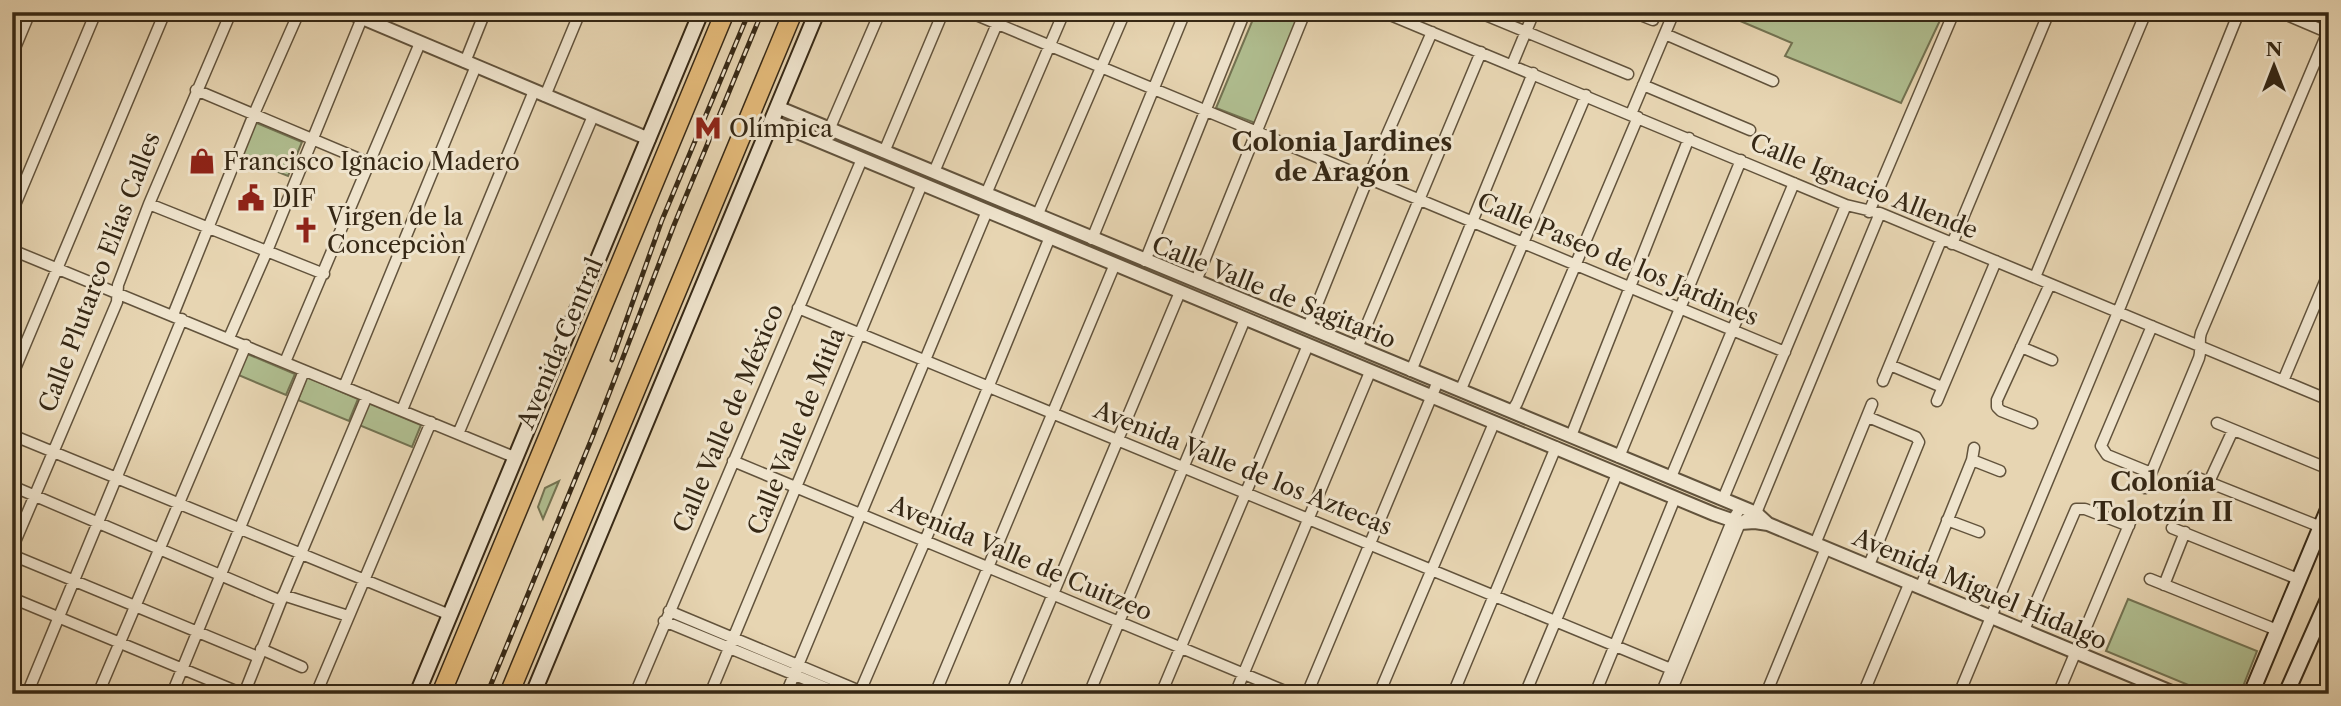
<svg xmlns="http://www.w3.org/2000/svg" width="2341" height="706" viewBox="0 0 2341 706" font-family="'Libre Caslon Text',serif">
<rect width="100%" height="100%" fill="#e7d5b2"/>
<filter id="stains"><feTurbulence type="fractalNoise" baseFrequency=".00286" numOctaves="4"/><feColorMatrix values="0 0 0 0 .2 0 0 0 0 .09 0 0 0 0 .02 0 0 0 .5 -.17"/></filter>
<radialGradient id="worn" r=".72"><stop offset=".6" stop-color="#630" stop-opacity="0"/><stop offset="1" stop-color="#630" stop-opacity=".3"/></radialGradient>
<path fill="#b0be90" stroke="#737352" stroke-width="2" d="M 1256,12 L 1300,12 L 1255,123 L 1216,108 Z
M 1719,12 L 1944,12 L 1901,103 L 1785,56 L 1792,43 Z
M 254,122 L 302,142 L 288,176 L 240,157 Z
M 245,353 L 295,374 L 286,395 L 236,374 Z
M 307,377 L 358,399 L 349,421 L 298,400 Z
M 368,403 L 421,425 L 412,447 L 359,425 Z
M 559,481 L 543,519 L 538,507 L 545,488 Z
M 2128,599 L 2257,651 L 2240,694 L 2210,694 L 2106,651 Z"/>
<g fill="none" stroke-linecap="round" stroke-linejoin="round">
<g stroke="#62533c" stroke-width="13">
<path id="minor" d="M 969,12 L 1785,352
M 1383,12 L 1846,205 L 1880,213 L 2329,400
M 1478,12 L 1628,74
M 1633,12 L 1653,20
M 2280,12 L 2329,33
M 380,26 L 386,12
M 1665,34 L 1773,81
M 12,55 L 30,12
M 465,62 L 485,12
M 1512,65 L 1534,12
M 1643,85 L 1750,130
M 196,90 L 369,163
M 545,96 L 580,12
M 1631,114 L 1674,12
M 829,130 L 880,12
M 884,152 L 943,12
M 934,172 L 1002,12
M 986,194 L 1064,12
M 149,204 L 324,274
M 12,212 L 96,12
M 1869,212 L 1954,12
M 1037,216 L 1125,12
M 1092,239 L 1185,12
M 1952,244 L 2049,12
M 12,250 L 514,457
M 1145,261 L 1245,12
M 2035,277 L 2146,12
M 1196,281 L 1305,12
M 798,308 L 1671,669
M 173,315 L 254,114 L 299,12
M 1308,327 L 1368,178 L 1432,32
M 229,338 L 267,251 L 362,18
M 2021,347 L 2052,360
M 1357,348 L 1481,52
M 285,362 L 420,43
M 1890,365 L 1942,387
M 1411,371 L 1533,73
M 12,376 L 165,12
M 1883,381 L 1941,240
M 2283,381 L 2329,272
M 344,387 L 476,66
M 1461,389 L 1586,95
M 1937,401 L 1996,261
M 402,410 L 534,91
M 1512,411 L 1517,403 L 1638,117
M 1868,417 L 1916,437 L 1919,442 L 1869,565
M 2032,423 L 2001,411 L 1997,407 L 1997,400 L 2050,284
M 2217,423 L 2329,469
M 458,434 L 593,116
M 12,435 L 450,615
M 1571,436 L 1689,138
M 1619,457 L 1741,160
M 1972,460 L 2000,471
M 733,461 L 1292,694
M 2151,473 L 2107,455 L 2101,446 L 2152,326
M 2193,476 L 2321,527
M 1671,477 L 1794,183
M 2209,482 L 2233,430
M 12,486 L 281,601
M 2145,488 L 2199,358 C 2202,349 2198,342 2201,333 L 2329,29
M 1723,499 L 1846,205
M 1947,520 L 1979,532
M 2172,528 L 2298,579
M 1815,544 L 1872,404
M 12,549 L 117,302 L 118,285 L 149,204 L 231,12
M 12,555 L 258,657
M 2150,579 L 2277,630
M 2164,585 L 2185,532
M 1921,586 L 1972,460 L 1974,448
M 283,595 L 348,616
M 12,598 L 243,694
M 669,611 L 867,694
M 664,621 L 841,694
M 2024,630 L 2076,509 L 2085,509 L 2129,526
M 261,649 L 302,667
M 27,694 L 182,319
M 98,694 L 246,345
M 172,694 L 304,371
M 244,694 L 281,601 L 367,396
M 316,694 L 431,422
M 635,694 L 862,159
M 710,694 L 922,184
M 786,694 L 987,211
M 859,694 L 925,541 L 1050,237
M 935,694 L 1115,264
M 1011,694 L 1180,292
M 1089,694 L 1245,319
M 1161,694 L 1308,345
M 1235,694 L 1370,372
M 1307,694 L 1438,381
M 1379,694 L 1494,423
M 1453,694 L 1556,447
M 1525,694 L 1617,474
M 1595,694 L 1675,498
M 1661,694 L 1732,521 L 1741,507
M 1670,694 L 1740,523 L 1756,513 L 1880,213
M 1766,694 L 1826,548
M 1863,694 L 1910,582
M 1959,694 L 2118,312 L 2239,12
M 2058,694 L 2134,513"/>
</g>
<g stroke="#62533c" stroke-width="16">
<path id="tertiary" d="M 348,12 L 649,139
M 777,107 L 1684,483 L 1756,513 L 1768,524
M 771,121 L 1714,514 L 1740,523 L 1755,522 L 1768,524 L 2176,694"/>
</g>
<g stroke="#362815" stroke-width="18">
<path id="secondary" d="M 417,694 L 701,12
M 533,694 L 817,12
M 2251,694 L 2329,507
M 2286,694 L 2329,597"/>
</g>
<g stroke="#362815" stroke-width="21">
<path id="motorway" d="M 441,694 L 725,12
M 509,694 L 793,12"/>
</g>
<use href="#minor" stroke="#efe4cd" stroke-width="10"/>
<use href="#tertiary" stroke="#efe4cd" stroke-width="12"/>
<use href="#secondary" stroke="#efe4cd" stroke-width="14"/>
<use href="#motorway" stroke="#e4ba79" stroke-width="18"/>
<g stroke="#362815" stroke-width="5">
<path id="rail" d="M 612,360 L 662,220 L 749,12
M 487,694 L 592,438 L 674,225 L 762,12"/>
</g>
<use href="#rail" stroke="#efe4cd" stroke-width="2.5" stroke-dasharray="8" stroke-linecap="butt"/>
</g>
<defs>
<g id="metro-bare" transform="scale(2.1)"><path d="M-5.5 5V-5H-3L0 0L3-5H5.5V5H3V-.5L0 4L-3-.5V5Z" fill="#8f2418" stroke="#efe4cd" stroke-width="2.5" paint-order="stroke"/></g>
<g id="shop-bare" transform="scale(2.1)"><path d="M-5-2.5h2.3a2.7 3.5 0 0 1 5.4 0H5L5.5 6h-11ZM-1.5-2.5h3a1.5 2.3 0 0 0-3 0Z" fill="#8f2418" stroke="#efe4cd" stroke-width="2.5" paint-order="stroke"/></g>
<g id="civic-bare" transform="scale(2.1)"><path d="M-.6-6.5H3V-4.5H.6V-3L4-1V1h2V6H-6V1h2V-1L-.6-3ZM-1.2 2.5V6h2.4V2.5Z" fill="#8f2418" stroke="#efe4cd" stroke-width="2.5" paint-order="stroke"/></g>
<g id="church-bare" transform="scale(2.1)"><path d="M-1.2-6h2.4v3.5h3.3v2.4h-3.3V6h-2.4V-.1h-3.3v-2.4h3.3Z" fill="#8f2418" stroke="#efe4cd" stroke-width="2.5" paint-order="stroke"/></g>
</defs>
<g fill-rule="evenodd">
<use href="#metro-bare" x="708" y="128"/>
<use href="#shop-bare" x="202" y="161"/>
<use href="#civic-bare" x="251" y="198"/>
<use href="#church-bare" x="306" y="230"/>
</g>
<g text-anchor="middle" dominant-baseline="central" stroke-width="6" stroke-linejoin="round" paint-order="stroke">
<g font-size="24" fill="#362815" stroke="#efe4cd" text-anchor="start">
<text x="729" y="128">Olímpica</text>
<text x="223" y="161">Francisco Ignacio Madero</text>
<text x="272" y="198">DIF</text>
<text x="327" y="216">Virgen de la<tspan x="327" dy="28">Concepciòn</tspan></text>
</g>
<g font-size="24" fill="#362815" stroke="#efe4cd">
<text transform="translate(1864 186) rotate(22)">Calle Ignacio Allende</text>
<text transform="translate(1618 259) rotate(23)">Calle Paseo de los Jardines</text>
<text transform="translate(99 272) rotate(-69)">Calle Plutarco Elías Calles</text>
<text transform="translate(1274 292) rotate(22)">Calle Valle de Sagitario</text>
<text transform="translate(560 343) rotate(-67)">Avenida Central</text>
<text transform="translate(728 418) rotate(-67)">Calle Valle de México</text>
<text transform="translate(796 431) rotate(-68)">Calle Valle de Mitla</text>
<text transform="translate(1243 468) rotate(22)">Avenida Valle de los Aztecas</text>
<text transform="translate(1021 558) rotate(23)">Avenida Valle de Cuitzeo</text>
<text transform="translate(1980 589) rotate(23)">Avenida Miguel Hidalgo</text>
</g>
<g font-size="26" font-weight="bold" fill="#362815" stroke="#efe4cd">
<text x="1342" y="142">Colonia Jardines<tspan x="1342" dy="30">de Aragón</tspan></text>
<text x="2163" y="482">Colonia<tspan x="2163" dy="30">Tolotzín II</tspan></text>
</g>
</g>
<rect width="2341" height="706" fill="none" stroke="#e7d5b2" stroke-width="42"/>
<rect x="14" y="14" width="2313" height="678" fill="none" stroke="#362815" stroke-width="3.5"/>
<rect x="21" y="21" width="2299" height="664" fill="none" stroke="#362815" stroke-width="2"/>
<g transform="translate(2274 66)" stroke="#efe4cd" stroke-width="5" paint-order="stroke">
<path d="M0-5L12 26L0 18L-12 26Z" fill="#362815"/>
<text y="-10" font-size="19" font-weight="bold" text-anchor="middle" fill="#362815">N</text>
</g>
<rect width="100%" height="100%" filter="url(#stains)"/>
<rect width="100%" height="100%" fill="url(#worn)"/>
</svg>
